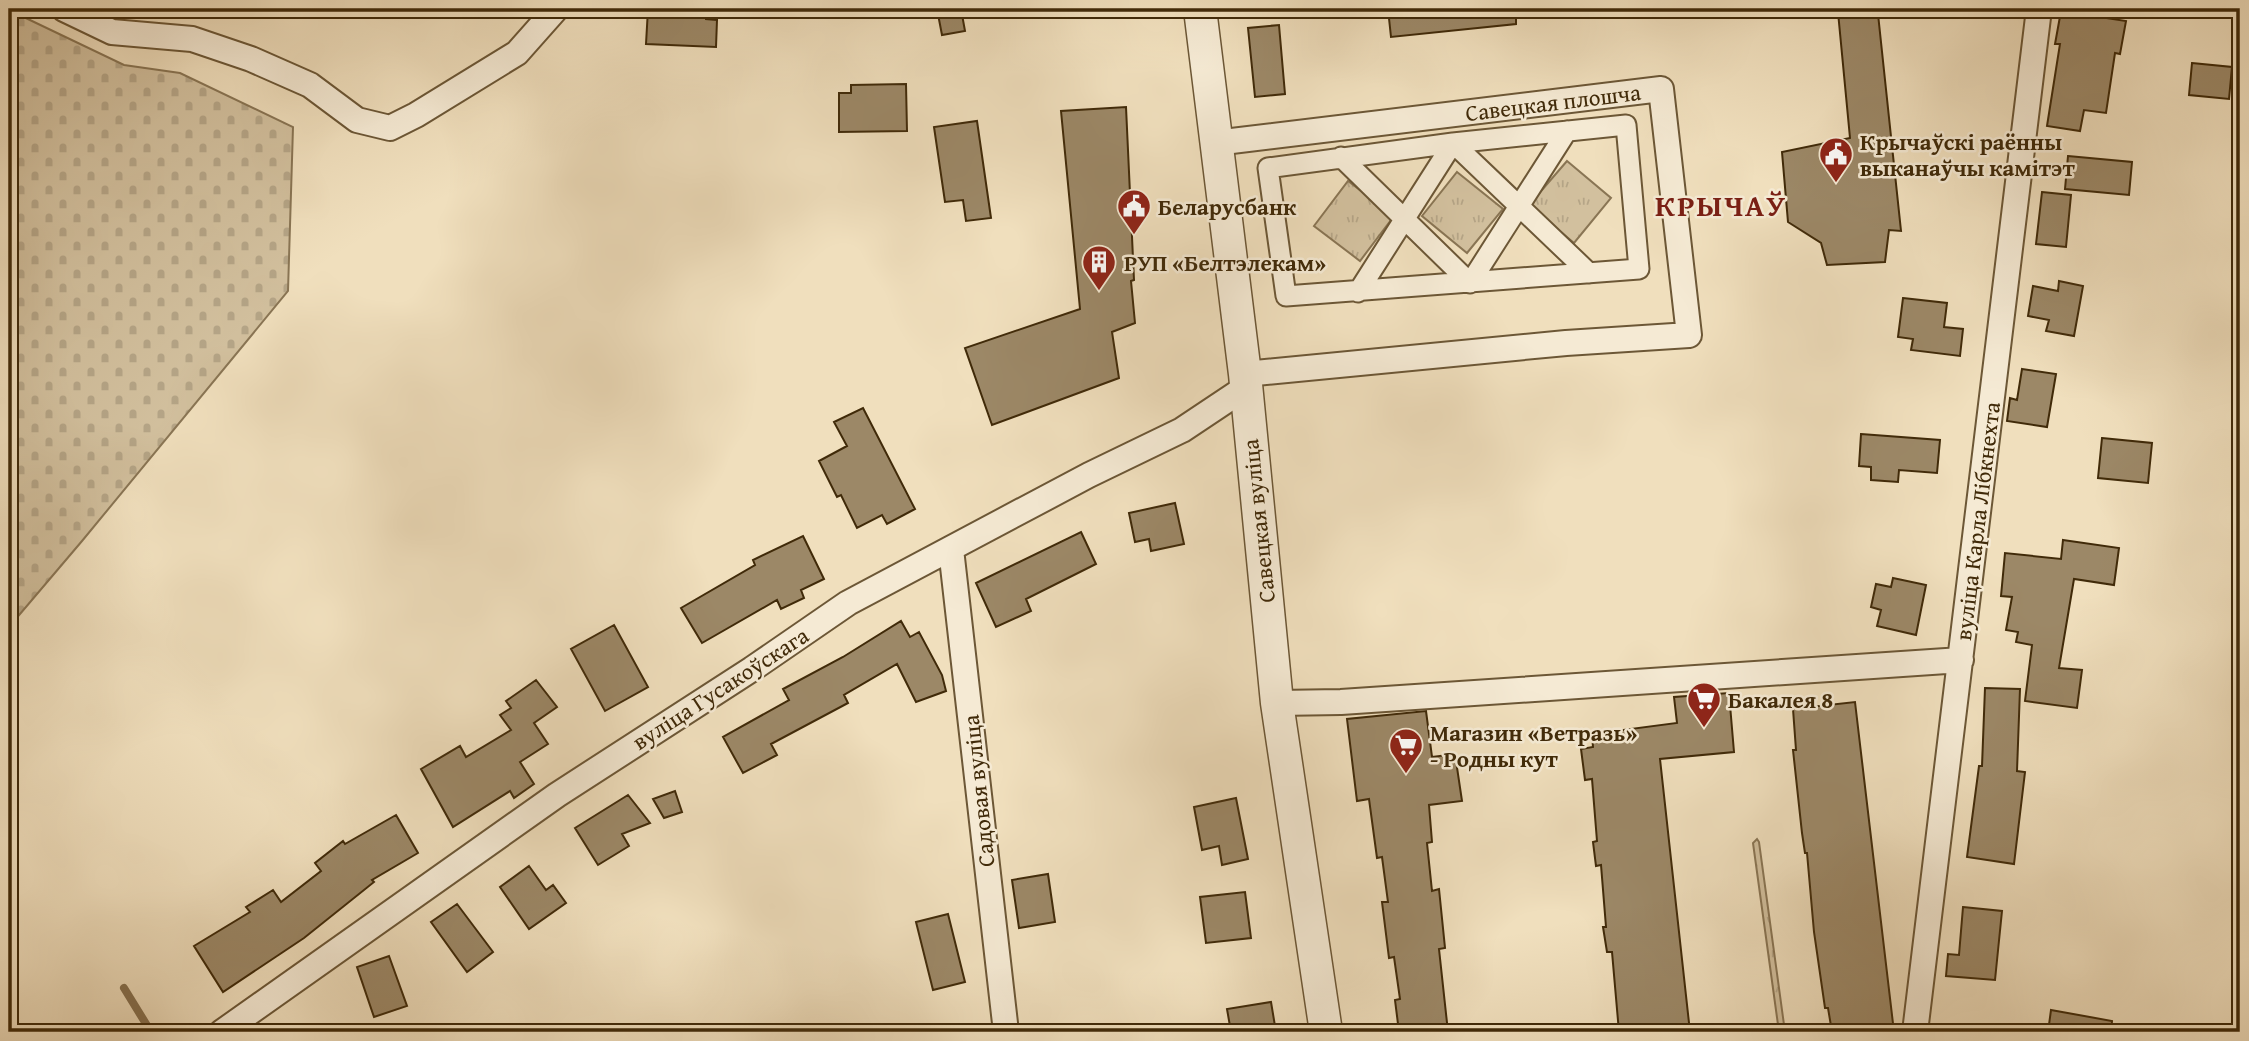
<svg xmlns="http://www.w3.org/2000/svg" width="2249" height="1041" viewBox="0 0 2249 1041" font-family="'Gentium Book Plus',serif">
<defs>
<pattern id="grass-tufts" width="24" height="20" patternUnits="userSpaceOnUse" patternTransform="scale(1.75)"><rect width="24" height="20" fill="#d2c09e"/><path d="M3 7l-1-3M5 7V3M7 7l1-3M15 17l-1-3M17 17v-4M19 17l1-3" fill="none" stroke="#b5a587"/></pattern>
<pattern id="cemetery-stones" width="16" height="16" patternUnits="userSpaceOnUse" patternTransform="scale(1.75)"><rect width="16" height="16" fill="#d2c09e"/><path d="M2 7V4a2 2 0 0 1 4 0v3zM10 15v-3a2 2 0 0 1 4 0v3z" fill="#b5a587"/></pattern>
</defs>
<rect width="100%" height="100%" fill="#f0dfbd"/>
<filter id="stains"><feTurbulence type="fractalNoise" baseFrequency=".00286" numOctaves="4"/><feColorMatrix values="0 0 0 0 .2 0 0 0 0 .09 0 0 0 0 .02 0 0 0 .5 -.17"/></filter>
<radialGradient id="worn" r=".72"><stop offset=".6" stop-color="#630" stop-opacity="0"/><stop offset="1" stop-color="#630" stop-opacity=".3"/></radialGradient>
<path fill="url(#grass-tufts)" stroke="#897554" stroke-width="2" d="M 1567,161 L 1611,198 L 1574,243 L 1529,205 Z
M 1457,172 L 1503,209 L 1467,253 L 1422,216 Z
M 1348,181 L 1394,216 L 1360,261 L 1314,226 Z
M 1757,839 L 1759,842 L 1785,1032 L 1779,1032 L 1753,843 Z"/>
<path fill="url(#cemetery-stones)" stroke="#897554" stroke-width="2" d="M 9,10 L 124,65 L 180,73 L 293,127 L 288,291 L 82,541 L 9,627 Z"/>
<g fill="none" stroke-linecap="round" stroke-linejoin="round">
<path stroke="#867150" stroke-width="8" d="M 124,988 L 151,1032"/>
</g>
<path fill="#9c8867" stroke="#402a09" stroke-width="2" d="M 648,9 L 706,9 L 706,19 L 717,20 L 716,47 L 646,44 Z
M 937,9 L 961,9 L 965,31 L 942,35 Z
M 1388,9 L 1516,9 L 1516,24 L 1391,37 Z
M 2061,11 L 2126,21 L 2120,54 L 2115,53 L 2106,113 L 2084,110 L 2080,131 L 2047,126 L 2060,44 L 2055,44 Z
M 1838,12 L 1878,14 L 1901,231 L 1889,230 L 1885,262 L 1827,265 L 1821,243 L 1788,222 L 1782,152 L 1850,138 Z
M 1279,25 L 1285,94 L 1255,97 L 1248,28 Z
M 2192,63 L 2232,67 L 2229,99 L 2189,95 Z
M 906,84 L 907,131 L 839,132 L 839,93 L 851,93 L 851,85 Z
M 1126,107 L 1134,280 L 1131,281 L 1135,323 L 1112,332 L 1119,378 L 992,425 L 965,348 L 1080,309 L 1061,111 Z
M 977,121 L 991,218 L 966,221 L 963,200 L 945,202 L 934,127 Z
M 2068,156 L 2132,162 L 2129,195 L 2065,189 Z
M 2042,192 L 2071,195 L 2066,247 L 2036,244 Z
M 2059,281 L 2083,286 L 2074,336 L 2046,331 L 2049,320 L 2028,316 L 2033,286 L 2058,291 Z
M 1903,298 L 1947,303 L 1944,327 L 1963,329 L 1960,356 L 1911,350 L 1913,339 L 1898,337 Z
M 2022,369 L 2056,374 L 2047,427 L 2007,421 L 2010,398 L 2017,400 Z
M 863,408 L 915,509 L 887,524 L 882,515 L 857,528 L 841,495 L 837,497 L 819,461 L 847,446 L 834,422 Z
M 1861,434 L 1940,440 L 1937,473 L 1899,470 L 1898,482 L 1871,480 L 1871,467 L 1859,466 Z
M 2102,438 L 2152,443 L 2148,483 L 2098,478 Z
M 1175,503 L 1184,544 L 1151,551 L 1149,539 L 1135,542 L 1129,513 Z
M 1081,532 L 1096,564 L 1026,599 L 1031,611 L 996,627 L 976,583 Z
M 803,536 L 824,579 L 801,590 L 804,598 L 781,609 L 777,600 L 702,643 L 681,608 L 755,565 L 753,560 Z
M 2063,540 L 2119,548 L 2114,585 L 2074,579 L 2059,668 L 2082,670 L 2077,708 L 2025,701 L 2032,645 L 2016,642 L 2018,632 L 2006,630 L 2012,597 L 2001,596 L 2005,553 L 2061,559 Z
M 1893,578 L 1926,585 L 1916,635 L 1877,626 L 1881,610 L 1871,607 L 1876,584 L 1891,587 Z
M 901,621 L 910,637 L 919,632 L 942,675 L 946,691 L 916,702 L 897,664 L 844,695 L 848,703 L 771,744 L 777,755 L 743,773 L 723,737 L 789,700 L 783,689 L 843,657 Z
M 614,625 L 648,687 L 605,711 L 571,649 Z
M 536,680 L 557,707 L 534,723 L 548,744 L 520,762 L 534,784 L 514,798 L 510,791 L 453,827 L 421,769 L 460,746 L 466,757 L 511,730 L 500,715 L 511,708 L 506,701 Z
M 1985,688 L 2020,689 L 2017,771 L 2025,772 L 2014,864 L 1967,857 L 1979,766 L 1982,766 Z
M 1729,693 L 1734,752 L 1660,759 L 1690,1032 L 1619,1032 L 1612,952 L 1607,952 L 1603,927 L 1606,927 L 1601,865 L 1596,866 L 1593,842 L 1597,841 L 1592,779 L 1585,780 L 1581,749 L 1593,747 L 1592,734 L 1677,723 L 1674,697 Z
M 1855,702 L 1894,1032 L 1832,1032 L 1828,1008 L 1825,1008 L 1814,932 L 1807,853 L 1805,853 L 1802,833 L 1793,750 L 1796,750 L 1793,709 Z
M 1426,711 L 1432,757 L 1455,754 L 1462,801 L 1429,805 L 1432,842 L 1427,843 L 1432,891 L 1439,889 L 1445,948 L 1439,949 L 1448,1032 L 1399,1032 L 1395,1000 L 1400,999 L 1394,957 L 1389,958 L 1382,902 L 1388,902 L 1382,857 L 1377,858 L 1369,799 L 1357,801 L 1347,719 Z
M 675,791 L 682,812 L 664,818 L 653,799 Z
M 628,795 L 650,823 L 622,834 L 629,846 L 598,865 L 575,828 Z
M 1236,798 L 1248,859 L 1222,865 L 1219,846 L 1202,850 L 1194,807 Z
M 396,815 L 418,853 L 372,880 L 374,882 L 304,938 L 223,992 L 194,946 L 250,912 L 246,907 L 273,890 L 281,902 L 321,871 L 315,863 L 343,841 L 345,844 Z
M 529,866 L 546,890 L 553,885 L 566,903 L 529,929 L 500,887 Z
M 1048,874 L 1055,922 L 1019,928 L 1012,880 Z
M 1245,892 L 1251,938 L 1206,943 L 1200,897 Z
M 457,904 L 493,952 L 467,972 L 431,922 Z
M 1963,907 L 2002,911 L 1995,980 L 1946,976 L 1948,954 L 1959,955 Z
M 948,914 L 965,982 L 933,990 L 916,922 Z
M 389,956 L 407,1006 L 374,1017 L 357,967 Z
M 1271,1002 L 1276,1032 L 1231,1032 L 1227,1009 Z
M 2051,1010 L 2112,1021 L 2111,1032 L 2048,1032 Z"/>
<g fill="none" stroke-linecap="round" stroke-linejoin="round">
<g stroke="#6c5736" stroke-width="23">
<path id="pedestrian" d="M 1626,125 L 1639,269 L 1286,296 L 1268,168 L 1453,143 Z
M 1341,157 L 1470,283 L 1567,131
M 1358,292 L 1453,143 L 1589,273"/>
</g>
<g stroke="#6c5736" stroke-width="28">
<path id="minor" d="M 64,9 L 112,32 L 192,39 L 251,59 L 310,85 L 357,120 L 390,128 L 416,115 L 517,53 L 556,9
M 1215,143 L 1661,89 L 1689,335 L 1566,343 L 1245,374
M 951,549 L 1006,1032
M 1277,703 L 1341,702 L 1961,660
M 222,1032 L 557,795 L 752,669 L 848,603 L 1089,475 L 1182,430 L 1245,388
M 1915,1032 L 2039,9"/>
</g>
<g stroke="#6c5736" stroke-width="35">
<path id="tertiary" d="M 1200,9 L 1245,374 L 1277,703 L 1326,1032"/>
</g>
<use href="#pedestrian" stroke="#f5ead4" stroke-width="19"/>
<use href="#minor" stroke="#f5ead4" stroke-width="24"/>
<use href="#tertiary" stroke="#f5ead4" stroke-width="32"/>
</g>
<defs>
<g id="civic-pin" transform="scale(1.75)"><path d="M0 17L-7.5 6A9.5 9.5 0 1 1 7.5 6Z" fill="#8f2418" stroke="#f5ead4"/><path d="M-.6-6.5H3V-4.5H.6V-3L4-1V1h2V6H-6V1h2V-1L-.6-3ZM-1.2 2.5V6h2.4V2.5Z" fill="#fff"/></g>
<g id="building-pin" transform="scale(1.75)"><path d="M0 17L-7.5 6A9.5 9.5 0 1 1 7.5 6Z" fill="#8f2418" stroke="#f5ead4"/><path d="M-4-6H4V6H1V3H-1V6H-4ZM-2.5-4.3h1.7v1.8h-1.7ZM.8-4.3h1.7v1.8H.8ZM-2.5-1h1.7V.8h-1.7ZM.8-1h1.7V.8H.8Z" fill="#fff"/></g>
<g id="supermarket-pin" transform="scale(1.75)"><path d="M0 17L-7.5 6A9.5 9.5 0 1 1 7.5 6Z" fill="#8f2418" stroke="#f5ead4"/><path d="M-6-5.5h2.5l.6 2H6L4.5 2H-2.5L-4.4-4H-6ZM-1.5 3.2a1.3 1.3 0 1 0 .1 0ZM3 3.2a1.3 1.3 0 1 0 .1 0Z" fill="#fff"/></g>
</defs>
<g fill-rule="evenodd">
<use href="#civic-pin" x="1836" y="154"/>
<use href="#civic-pin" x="1134" y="206"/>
<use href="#building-pin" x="1099" y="262"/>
<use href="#supermarket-pin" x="1704" y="699"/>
<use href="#supermarket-pin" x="1406" y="745"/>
</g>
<g text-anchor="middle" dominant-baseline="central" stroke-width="5" stroke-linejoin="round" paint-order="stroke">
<g font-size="23" fill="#402a09" stroke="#f5ead4">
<text transform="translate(1553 102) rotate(-7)">Савецкая плошча</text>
<text transform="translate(1258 521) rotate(-96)">Савецкая вуліца</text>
<text transform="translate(1977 521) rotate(-83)">вуліца Карла Лібкнехта</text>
<text transform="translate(720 688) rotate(-33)">вуліца Гусакоўскага</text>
<text transform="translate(978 791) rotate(-96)">Садовая вуліца</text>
</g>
<g font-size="23" font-weight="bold" fill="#402a09" stroke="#f5ead4" text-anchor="start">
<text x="1860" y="141">Крычаўскі раённы<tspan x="1860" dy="26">выканаўчы камітэт</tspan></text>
<text x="1158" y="206">Беларусбанк</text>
<text x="1124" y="262">РУП «Белтэлекам»</text>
<text x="1728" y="699">Бакалея 8</text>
<text x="1430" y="732">Магазин «Ветразь»<tspan x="1430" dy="26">- Родны кут</tspan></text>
</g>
<g font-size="30" font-weight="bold" letter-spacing="2" fill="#7a1f14" stroke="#f5ead4">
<text x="1721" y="205">КРЫЧАЎ</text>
</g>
</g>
<rect width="2249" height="1041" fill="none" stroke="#f0dfbd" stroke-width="35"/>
<rect x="10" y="10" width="2228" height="1020" fill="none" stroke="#402a09" stroke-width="3.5"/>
<rect x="18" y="18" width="2214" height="1006" fill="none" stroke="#402a09" stroke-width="2"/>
<rect width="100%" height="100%" filter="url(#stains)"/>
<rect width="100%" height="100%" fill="url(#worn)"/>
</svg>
